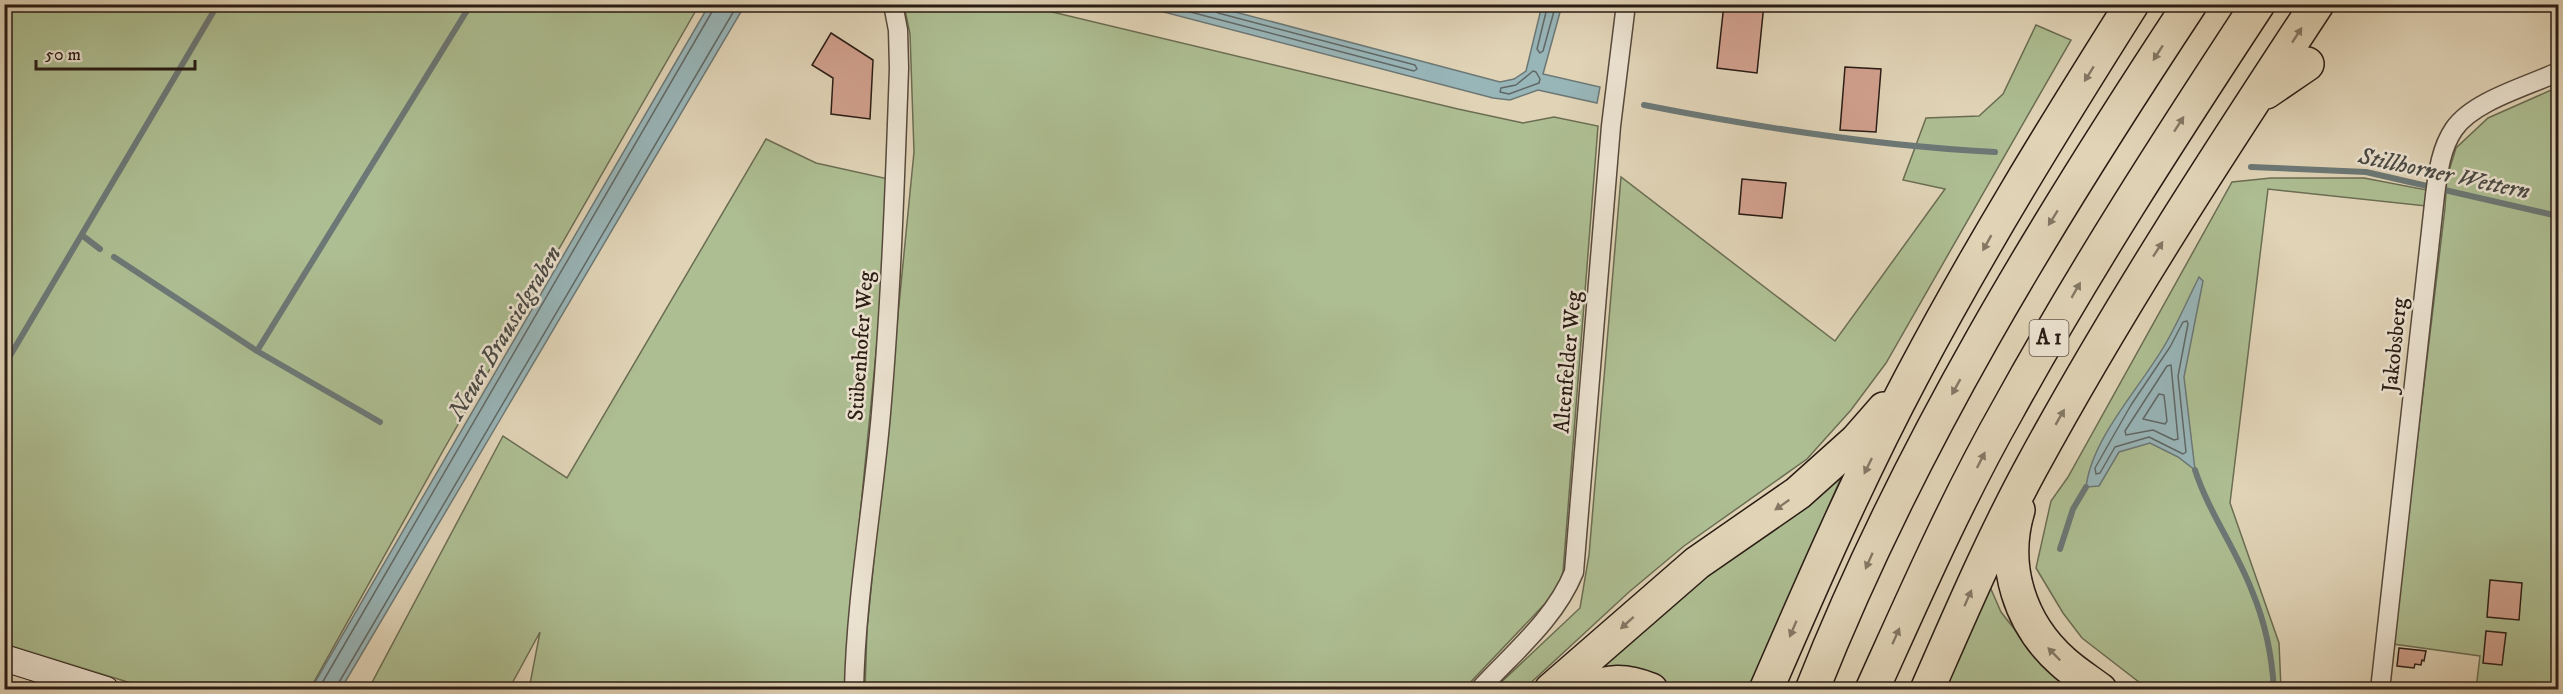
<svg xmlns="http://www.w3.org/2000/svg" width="2563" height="694" viewBox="0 0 2563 694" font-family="'IM FELL DW Pica',serif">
<rect width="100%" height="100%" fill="#e0d3b6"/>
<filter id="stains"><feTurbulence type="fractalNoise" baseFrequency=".00333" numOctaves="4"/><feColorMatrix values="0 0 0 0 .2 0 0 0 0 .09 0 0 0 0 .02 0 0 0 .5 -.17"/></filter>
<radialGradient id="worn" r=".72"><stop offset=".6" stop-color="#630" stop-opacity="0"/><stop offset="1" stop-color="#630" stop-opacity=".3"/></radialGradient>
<path fill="#adbe92" stroke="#6b6d53" stroke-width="1.5" d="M 5,4 L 699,5 L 444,449 L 310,689 L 150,689 L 5,644 Z
M 904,5 L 1023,5 L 1458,109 L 1523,123 L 1554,117 L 1598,126 L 1563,572 L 1557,591 L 1464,689 L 865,689 L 867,630 L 914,152 L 910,34 Z
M 2036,25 L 2071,40 L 1886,363 L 1851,410 L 1807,459 L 1684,546 L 1629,592 L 1524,689 L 1494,689 L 1580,608 L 1589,555 L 1621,177 L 1835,341 L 1945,189 L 1903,180 L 1926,118 L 1979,116 L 2003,94 Z
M 2558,87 L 2558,689 L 2476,689 L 2480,656 L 2393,644 L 2445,208 L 2447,177 L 2456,148 L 2488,118 Z
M 766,139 L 816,163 L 893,180 L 849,628 L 848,689 L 529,689 L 540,632 L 509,689 L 368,690 L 503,436 L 567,478 Z
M 2271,178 L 2364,178 L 2427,190 L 2426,206 L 2268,189 L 2230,503 L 2279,643 L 2281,689 L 2148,689 L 2082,638 L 2063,613 L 2036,568 L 2051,501 L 2068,477 L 2232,182 Z
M 1827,480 L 1840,480 L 1750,689 L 1675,689 L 1653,675 L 1581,674 Z
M 1987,580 L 2001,612 L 2030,649 L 2072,690 L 1941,690 Z"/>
<path fill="#98b5b8" stroke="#6c7876" stroke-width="1.5" d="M 709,5 L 745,5 L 341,689 L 311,689 Z
M 1137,5 L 1209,5 L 1500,82 L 1514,79 L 1526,71 L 1542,5 L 1562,5 L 1543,74 L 1600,87 L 1597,103 L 1538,90 L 1510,100 L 1493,98 Z
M 2199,277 L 2203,281 L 2184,377 L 2195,470 L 2178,457 L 2150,443 L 2119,452 L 2099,486 L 2086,487 C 2092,437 2141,387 2166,343 C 2178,322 2188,299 2199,277 Z"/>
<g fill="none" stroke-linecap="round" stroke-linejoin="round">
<path stroke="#606866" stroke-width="1.5" d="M 1160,4 L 1414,71 L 1417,69 L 1415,65 L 1218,13 L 1214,10 L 1213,4
M 1548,4 L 1537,49 L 1540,53 L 1543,51 L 1556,4
M 1533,71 L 1536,72 L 1540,79 L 1539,83 L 1509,94 L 1500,92 L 1501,88 L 1516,85 Z
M 2187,321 L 2188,324 L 2178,376 L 2186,452 L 2183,454 L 2149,437 L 2115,447 L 2100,473 L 2096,474 L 2095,468 L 2131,405 L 2170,347 L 2183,322 Z
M 2171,365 L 2178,439 L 2174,440 L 2153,430 L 2126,435 L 2125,431 L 2167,366 Z
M 2159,394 L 2164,395 L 2167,421 L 2165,424 L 2143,419 Z
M 318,690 L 713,10 L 714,4
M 337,690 L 338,684 L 738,4"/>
<path stroke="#6c7876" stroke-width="6" d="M 1644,105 C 1761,128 1877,146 1995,152
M 2251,167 L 2366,172 L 2558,216
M 83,236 L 100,249
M 114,257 L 257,351 L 380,422
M 257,351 L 471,4
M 4,366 L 218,4
M 2195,470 C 2209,513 2236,549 2252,591 C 2265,622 2272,655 2274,690
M 2060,549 L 2073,509 L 2086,487"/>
</g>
<path fill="#d1a08e" stroke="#291c14" stroke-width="1.5" d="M 1724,4 L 1764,4 L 1757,73 L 1717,68 Z
M 831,33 L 873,60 L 870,119 L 831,114 L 833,78 L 812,65 Z
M 1845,67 L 1881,69 L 1876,132 L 1840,130 Z
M 1742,179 L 1786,183 L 1782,218 L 1739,214 Z
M 2490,580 L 2522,583 L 2519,620 L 2487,617 Z
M 2486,631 L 2506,633 L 2502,665 L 2483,663 Z
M 2399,648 L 2426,651 L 2424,661 L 2422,660 L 2421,665 L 2415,664 L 2414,668 L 2397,666 Z"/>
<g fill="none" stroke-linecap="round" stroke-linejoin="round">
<g stroke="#574a3c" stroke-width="21">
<path id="street" d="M 854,690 C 856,597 873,506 881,413 C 891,298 895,183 899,68 L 898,30 L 893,4
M 1479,690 C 1513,653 1555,619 1574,572 L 1611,126 L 1626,4
M 2380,690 L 2435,195 C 2438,172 2441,148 2454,129 C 2473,101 2528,86 2558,72"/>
</g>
<g stroke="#291c14" stroke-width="28">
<path id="secondary" d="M 4,658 L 106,690"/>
</g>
<g stroke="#291c14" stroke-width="36">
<path id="highway" d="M 2266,92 L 2307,64
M 2018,510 C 2001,566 2020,624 2063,662 C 2074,672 2088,681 2100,690
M 1551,690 L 1697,563 L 1798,493 L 1856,441 L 1884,409
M 1583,690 C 1610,681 1624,679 1651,690
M 1766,690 C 1812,584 1858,478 1912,376 C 1979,249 2055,126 2132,4
M 1812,690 C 1908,447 2046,222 2190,4
M 1872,690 C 1915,595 1956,501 2007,411 C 2084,271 2170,138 2258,4
M 1927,690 C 1960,615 1992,540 2031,468 C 2118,308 2217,156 2317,4"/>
</g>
<use href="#street" stroke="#ebe2d0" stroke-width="18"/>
<use href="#secondary" stroke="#ebe2d0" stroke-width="26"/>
<use href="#highway" stroke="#e0d3b6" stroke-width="33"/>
</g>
<defs><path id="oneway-solid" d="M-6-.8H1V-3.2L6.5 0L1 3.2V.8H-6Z" transform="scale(1.5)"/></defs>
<g fill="#847865">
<use href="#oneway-solid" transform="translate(2297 35) rotate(-57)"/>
<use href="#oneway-solid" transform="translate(2158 53) rotate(123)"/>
<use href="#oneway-solid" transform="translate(2089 74) rotate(122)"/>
<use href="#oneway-solid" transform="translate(2179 124) rotate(-57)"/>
<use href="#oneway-solid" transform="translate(2053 218) rotate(122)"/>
<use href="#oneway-solid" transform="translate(1987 243) rotate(119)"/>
<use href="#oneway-solid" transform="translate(2158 249) rotate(-57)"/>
<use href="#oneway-solid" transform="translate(2076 290) rotate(-60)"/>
<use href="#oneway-solid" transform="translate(1956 387) rotate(119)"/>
<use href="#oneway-solid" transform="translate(2060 417) rotate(-60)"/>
<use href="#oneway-solid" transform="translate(1981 460) rotate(-63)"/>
<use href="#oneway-solid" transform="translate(1868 466) rotate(116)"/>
<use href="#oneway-solid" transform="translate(1782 505) rotate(145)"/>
<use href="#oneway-solid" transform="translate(1869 561) rotate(114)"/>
<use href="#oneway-solid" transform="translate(1968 598) rotate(-66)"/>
<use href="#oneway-solid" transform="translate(1627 623) rotate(138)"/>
<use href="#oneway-solid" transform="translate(1793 629) rotate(113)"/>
<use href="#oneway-solid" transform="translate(1896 636) rotate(-66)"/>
<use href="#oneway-solid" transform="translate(2054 654) rotate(-134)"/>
</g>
<g text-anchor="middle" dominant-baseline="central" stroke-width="5" stroke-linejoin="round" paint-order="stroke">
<rect fill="#ebe2d0" stroke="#63574c" stroke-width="1.5" x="2029.5" y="320" width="39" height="36" rx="4.5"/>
<g font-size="21" font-weight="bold" fill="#291c14">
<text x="2049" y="338">A 1</text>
</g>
<g font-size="22" fill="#291c14" stroke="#ebe2d0">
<text transform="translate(2395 345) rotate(-84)">Jakobsberg</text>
<text transform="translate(861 346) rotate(-86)">Stübenhofer Weg</text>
<text transform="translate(1568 362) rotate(-85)">Altenfelder Weg</text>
</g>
<g font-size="24" font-style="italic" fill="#4a4a45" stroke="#ebe2d0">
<text transform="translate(2444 174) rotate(12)">Stillhorner Wettern</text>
<text transform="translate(505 333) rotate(-59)">Neuer Brausielgraben</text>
</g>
</g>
<rect width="2563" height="694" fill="none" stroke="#e0d3b6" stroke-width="24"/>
<rect x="6" y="6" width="2551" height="682" fill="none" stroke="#291c14" stroke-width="3"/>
<rect x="12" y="12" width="2539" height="670" fill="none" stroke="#291c14" stroke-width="1.5"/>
<path d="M36 60v9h159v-9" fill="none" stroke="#291c14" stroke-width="3"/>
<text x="45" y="60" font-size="18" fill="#291c14" stroke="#ebe2d0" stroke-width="4.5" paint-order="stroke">50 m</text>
<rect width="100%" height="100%" filter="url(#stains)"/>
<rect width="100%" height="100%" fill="url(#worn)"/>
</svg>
